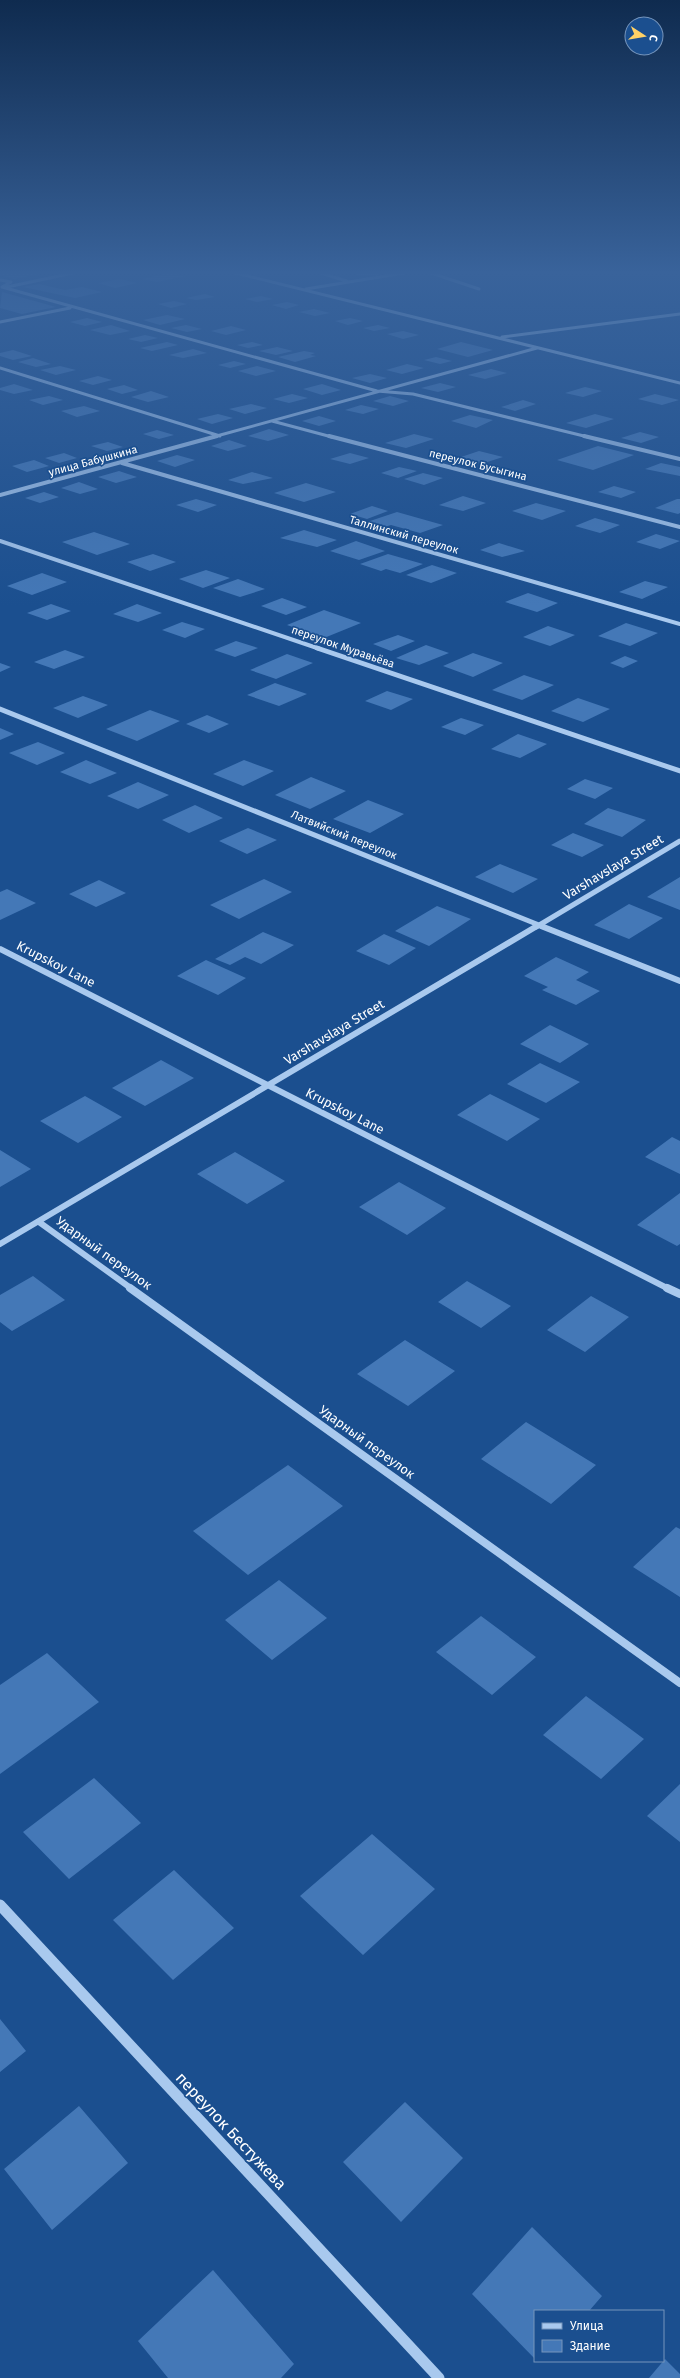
<svg xmlns="http://www.w3.org/2000/svg" width="680" height="2378" viewBox="0 0 680 2378" font-family="'Fira Sans',sans-serif">
<rect width="100%" height="100%" fill="#1b4f8f"/>
<path fill="#4478b7" d="M 0,273 L 39,273 L 39,274 L 14,279 L 0,275 Z
M 169,273 L 186,276 L 157,282 L 142,279 Z
M 120,279 L 137,283 L 115,288 L 98,283 Z
M 39,284 L 65,290 L 82,287 L 102,292 L 75,298 L 23,287 Z
M 2,292 L 56,307 L 22,314 L 0,308 Z
M 205,294 L 215,297 L 196,300 L 186,298 Z
M 261,296 L 273,299 L 257,302 L 245,299 Z
M 174,301 L 187,304 L 171,308 L 158,304 Z
M 287,302 L 299,305 L 286,309 L 272,305 Z
M 314,309 L 330,313 L 315,316 L 299,312 Z
M 167,315 L 185,319 L 160,325 L 143,320 Z
M 87,318 L 102,322 L 85,326 L 70,322 Z
M 350,318 L 363,321 L 348,325 L 335,321 Z
M 111,325 L 130,331 L 110,335 L 90,330 Z
M 186,325 L 202,329 L 187,332 L 171,328 Z
M 378,325 L 390,328 L 374,331 L 363,328 Z
M 231,326 L 246,330 L 226,335 L 211,331 Z
M 403,331 L 419,335 L 403,339 L 387,334 Z
M 145,335 L 158,338 L 141,342 L 128,339 Z
M 167,342 L 178,345 L 152,351 L 140,348 Z
M 252,342 L 263,345 L 248,348 L 237,345 Z
M 461,342 L 493,350 L 468,357 L 437,349 Z
M 277,347 L 293,351 L 276,355 L 259,351 Z
M 193,349 L 207,353 L 183,358 L 169,355 Z
M 13,350 L 32,356 L 13,360 L 0,356 L 0,353 Z
M 304,351 L 315,353 L 310,355 L 316,356 L 295,362 L 278,357 Z
M 436,357 L 452,361 L 440,364 L 424,360 Z
M 33,358 L 51,364 L 36,367 L 18,362 Z
M 234,361 L 246,364 L 230,368 L 218,365 Z
M 407,364 L 424,368 L 402,374 L 386,370 Z
M 60,366 L 76,370 L 56,375 L 40,370 Z
M 257,366 L 276,371 L 256,376 L 238,371 Z
M 491,369 L 507,373 L 485,379 L 468,375 Z
M 370,374 L 387,378 L 370,383 L 352,378 Z
M 98,376 L 112,380 L 93,385 L 79,381 Z
M 440,383 L 456,387 L 438,392 L 421,388 Z
M 14,384 L 33,390 L 14,394 L 0,390 L 0,388 Z
M 322,384 L 341,390 L 322,395 L 303,389 Z
M 124,385 L 138,390 L 122,394 L 107,389 Z
M 585,387 L 602,391 L 583,397 L 565,393 Z
M 151,391 L 169,397 L 148,402 L 131,397 Z
M 292,394 L 308,398 L 289,403 L 273,399 Z
M 655,394 L 679,400 L 662,405 L 638,399 Z
M 49,396 L 63,400 L 43,405 L 29,400 Z
M 390,396 L 409,401 L 393,406 L 373,401 Z
M 523,400 L 536,404 L 515,411 L 501,407 Z
M 251,404 L 267,408 L 245,414 L 229,409 Z
M 361,405 L 379,409 L 363,414 L 345,410 Z
M 84,406 L 100,411 L 77,417 L 61,411 Z
M 218,414 L 233,418 L 212,424 L 197,419 Z
M 595,414 L 614,419 L 586,428 L 566,423 Z
M 470,415 L 493,420 L 476,428 L 451,421 Z
M 319,416 L 336,421 L 319,426 L 302,421 Z
M 269,429 L 289,435 L 268,441 L 248,436 Z
M 157,430 L 174,435 L 159,439 L 143,434 Z
M 640,432 L 659,437 L 641,443 L 621,438 Z
M 414,434 L 434,439 L 406,448 L 385,443 Z
M 229,440 L 247,446 L 228,451 L 211,446 Z
M 108,442 L 123,447 L 107,451 L 91,446 Z
M 598,446 L 634,455 L 593,470 L 557,460 Z
M 479,451 L 503,457 L 481,464 L 458,458 Z
M 64,453 L 77,458 L 59,463 L 45,458 Z
M 350,453 L 369,458 L 350,464 L 330,459 Z
M 177,455 L 195,460 L 175,467 L 157,461 Z
M 34,460 L 49,466 L 27,472 L 12,466 Z
M 661,463 L 680,467 L 680,476 L 645,469 Z
M 399,467 L 417,471 L 398,478 L 381,473 Z
M 119,471 L 137,477 L 116,483 L 98,477 Z
M 252,472 L 273,478 L 243,484 L 228,480 Z
M 423,473 L 443,478 L 424,485 L 404,479 Z
M 79,482 L 98,489 L 80,494 L 61,488 Z
M 306,483 L 336,492 L 304,502 L 274,493 Z
M 614,486 L 636,492 L 621,498 L 598,492 Z
M 44,492 L 59,497 L 40,503 L 25,498 Z
M 463,496 L 486,503 L 463,511 L 439,505 Z
M 196,499 L 217,505 L 198,512 L 176,505 Z
M 677,499 L 680,499 L 680,513 L 678,514 L 655,508 Z
M 536,503 L 566,511 L 542,520 L 512,511 Z
M 372,506 L 388,511 L 367,519 L 350,514 Z
M 397,512 L 443,525 L 420,533 L 391,525 L 381,528 L 364,523 Z
M 595,518 L 620,525 L 600,533 L 575,526 Z
M 304,530 L 337,540 L 317,547 L 280,538 Z
M 94,532 L 130,544 L 97,555 L 62,542 Z
M 656,534 L 680,541 L 660,549 L 636,542 Z
M 356,541 L 385,551 L 359,560 L 330,551 Z
M 499,543 L 525,551 L 502,557 L 480,550 Z
M 153,554 L 176,562 L 150,571 L 127,562 Z
M 388,554 L 423,564 L 400,573 L 386,569 L 381,571 L 360,564 Z
M 432,565 L 457,573 L 431,583 L 406,575 Z
M 206,570 L 230,578 L 203,588 L 179,579 Z
M 42,573 L 67,582 L 32,595 L 7,586 Z
M 238,579 L 265,589 L 240,597 L 213,588 Z
M 645,581 L 668,587 L 642,599 L 619,592 Z
M 528,593 L 558,603 L 537,612 L 505,602 Z
M 282,598 L 307,607 L 286,615 L 261,606 Z
M 51,604 L 71,611 L 47,620 L 27,613 Z
M 137,604 L 162,613 L 138,622 L 113,614 Z
M 324,610 L 361,623 L 324,638 L 287,625 Z
M 182,622 L 205,629 L 185,638 L 162,630 Z
M 626,623 L 658,633 L 630,646 L 598,636 Z
M 548,626 L 575,635 L 550,646 L 523,637 Z
M 398,635 L 415,641 L 391,651 L 373,644 Z
M 236,641 L 258,648 L 235,657 L 214,650 Z
M 426,645 L 449,653 L 419,665 L 396,658 Z
M 65,650 L 85,657 L 54,669 L 34,662 Z
M 473,653 L 503,663 L 473,677 L 443,666 Z
M 287,654 L 313,663 L 276,679 L 250,670 Z
M 625,656 L 638,661 L 623,668 L 610,663 Z
M 0,663 L 11,667 L 0,672 Z
M 524,675 L 554,685 L 522,700 L 492,690 Z
M 275,683 L 307,694 L 279,706 L 247,695 Z
M 387,691 L 413,699 L 391,710 L 365,701 Z
M 83,696 L 108,705 L 78,718 L 53,708 Z
M 578,698 L 610,709 L 583,722 L 551,711 Z
M 150,710 L 180,721 L 137,741 L 106,729 Z
M 207,715 L 229,724 L 209,733 L 186,724 Z
M 461,718 L 484,725 L 465,735 L 441,727 Z
M 0,728 L 14,734 L 0,740 Z
M 518,734 L 547,744 L 520,758 L 491,749 Z
M 38,742 L 65,753 L 37,765 L 9,753 Z
M 86,760 L 117,773 L 90,784 L 60,772 Z
M 244,760 L 274,771 L 243,786 L 213,774 Z
M 311,777 L 346,791 L 310,809 L 275,795 Z
M 585,779 L 613,788 L 595,799 L 567,789 Z
M 138,782 L 169,795 L 138,809 L 107,796 Z
M 368,800 L 404,814 L 370,833 L 333,819 Z
M 195,805 L 223,818 L 189,833 L 162,820 Z
M 608,808 L 646,820 L 622,837 L 584,824 Z
M 248,828 L 277,840 L 247,854 L 219,841 Z
M 573,833 L 604,845 L 582,857 L 551,845 Z
M 500,864 L 538,879 L 513,893 L 475,877 Z
M 680,877 L 680,910 L 647,897 Z
M 264,879 L 292,892 L 239,919 L 210,905 Z
M 99,880 L 126,893 L 96,907 L 69,894 Z
M 7,889 L 36,903 L 0,920 L 0,892 Z
M 629,904 L 663,918 L 629,939 L 594,925 Z
M 437,906 L 471,919 L 429,946 L 395,931 Z
M 263,932 L 294,945 L 261,964 L 245,957 L 230,965 L 215,959 Z
M 384,934 L 416,948 L 389,965 L 356,951 Z
M 556,957 L 589,972 L 576,980 L 600,991 L 576,1005 L 542,990 L 548,987 L 524,976 Z
M 206,960 L 246,978 L 218,995 L 177,976 Z
M 550,1025 L 589,1044 L 560,1063 L 520,1044 Z
M 161,1060 L 194,1078 L 145,1106 L 112,1088 Z
M 540,1063 L 580,1082 L 546,1103 L 507,1084 Z
M 490,1094 L 540,1119 L 507,1141 L 457,1115 Z
M 85,1096 L 122,1117 L 78,1143 L 40,1121 Z
M 672,1137 L 680,1141 L 680,1174 L 645,1157 Z
M 0,1150 L 31,1169 L 0,1187 Z
M 235,1152 L 285,1181 L 247,1204 L 197,1174 Z
M 399,1182 L 446,1208 L 407,1235 L 359,1207 Z
M 680,1193 L 680,1244 L 677,1246 L 637,1225 Z
M 33,1276 L 65,1300 L 12,1331 L 0,1322 L 0,1295 Z
M 467,1281 L 511,1306 L 481,1328 L 438,1302 Z
M 591,1296 L 629,1317 L 585,1352 L 547,1330 Z
M 405,1340 L 455,1371 L 408,1406 L 357,1374 Z
M 526,1422 L 596,1465 L 551,1504 L 481,1459 Z
M 288,1465 L 343,1506 L 248,1575 L 193,1531 Z
M 676,1527 L 680,1529 L 680,1597 L 633,1567 Z
M 279,1580 L 327,1618 L 272,1660 L 225,1620 Z
M 481,1616 L 536,1657 L 492,1695 L 436,1652 Z
M 47,1653 L 99,1702 L 0,1774 L 0,1685 Z
M 586,1696 L 644,1739 L 601,1779 L 543,1735 Z
M 94,1778 L 141,1823 L 69,1879 L 23,1832 Z
M 680,1784 L 680,1842 L 647,1816 Z
M 372,1834 L 435,1889 L 363,1955 L 300,1896 Z
M 174,1870 L 234,1928 L 173,1980 L 113,1920 Z
M 0,2019 L 26,2051 L 0,2072 Z
M 405,2102 L 463,2158 L 401,2222 L 343,2162 Z
M 79,2106 L 128,2163 L 52,2230 L 4,2169 Z
M 532,2227 L 602,2296 L 589,2311 L 535,2311 L 535,2359 L 472,2294 Z
M 213,2270 L 294,2364 L 281,2378 L 168,2378 L 138,2341 Z
M 665,2359 L 680,2374 L 680,2378 L 649,2378 Z"/>
<g fill="none" stroke-linecap="round" stroke-linejoin="round">
<path stroke="#a9c9ee" stroke-width="3" d="M 236,273 L 680,383
M 320,273 L 347,281
M 358,273 L 377,274
M 431,273 L 479,289
M 0,280 L 11,282 L 2,287 L 377,391 L 413,394 L 588,437
M 7,287 L 73,273
M 306,289 L 404,273
M 0,322 L 70,308
M 502,337 L 680,314
M 0,368 L 220,436
M 272,421 L 332,437
M 213,437 L 537,348"/>
<path stroke="#a9c9ee" stroke-width="4" d="M 329,436 L 680,527
M 584,436 L 680,459
M 122,463 L 680,624
M 0,495 L 217,436
M 0,541 L 320,649"/>
<path stroke="#a9c9ee" stroke-width="5" d="M 317,648 L 680,771
M 0,709 L 544,927
M 536,927 L 680,841"/>
<path stroke="#a9c9ee" stroke-width="6" d="M 541,926 L 680,981
M 0,949 L 669,1289
M 39,1222 L 132,1289
M 0,1244 L 537,926"/>
<path stroke="#a9c9ee" stroke-width="8" d="M 130,1288 L 680,1683
M 667,1288 L 680,1294"/>
<path stroke="#a9c9ee" stroke-width="11" d="M 0,1905 L 439,2378"/>
</g>
<linearGradient id="sky" x2="0" y2="1"><stop stop-color="#0f2b4f"/><stop offset="0.45" stop-color="#39639b"/><stop offset="1" stop-color="#39639b" stop-opacity="0"/></linearGradient>
<rect width="680" height="606" fill="url(#sky)"/>
<g text-anchor="middle" dominant-baseline="central" stroke-width="3.5" stroke-linejoin="round" paint-order="stroke">
<g font-size="11" fill="#fff" stroke="#1b4f8f">
<text transform="translate(93 461) rotate(-15)">улица Бабушкина</text>
<text transform="translate(478 465) rotate(14)">переулок Бусыгина</text>
<text transform="translate(404 535) rotate(16)">Таллинский переулок</text>
<text transform="translate(343 647) rotate(19)">переулок Муравьёва</text>
<text transform="translate(344 835) rotate(22)">Латвийский переулок</text>
</g>
<g font-size="13" fill="#fff" stroke="#1b4f8f">
<text transform="translate(613 867) rotate(-31)">Varshavslaya Street</text>
<text transform="translate(56 964) rotate(27)">Krupskoy Lane</text>
<text transform="translate(334 1032) rotate(-31)">Varshavslaya Street</text>
<text transform="translate(345 1111) rotate(27)">Krupskoy Lane</text>
<text transform="translate(104 1253) rotate(36)">Ударный переулок</text>
<text transform="translate(367 1442) rotate(36)">Ударный переулок</text>
</g>
<g font-size="16" fill="#fff" stroke="#1b4f8f">
<text transform="translate(231 2131) rotate(47)">переулок Бестужева</text>
</g>
</g>
<rect x="534" y="2310" width="130" height="52" fill="#1b4f8f" stroke="#7695bc"/>
<rect x="542" y="2323" width="20" height="6" fill="#a9c9ee" stroke="#7695bc"/>
<text x="570" y="2330" font-size="12" fill="#ffffff">Улица</text>
<rect x="542" y="2340" width="20" height="12" fill="#4478b7" stroke="#7695bc"/>
<text x="570" y="2350" font-size="12" fill="#ffffff">Здание</text>
<g transform="translate(644 36) rotate(102)"><circle r="19" fill="#1b4f8f" stroke="#7695bc"/>
<path d="M0-3L7 15L0 10L-7 15Z" fill="#ffd166"/>
<text y="-6" font-size="11" font-weight="bold" text-anchor="middle" fill="#ffffff">С</text>
</g>
</svg>
